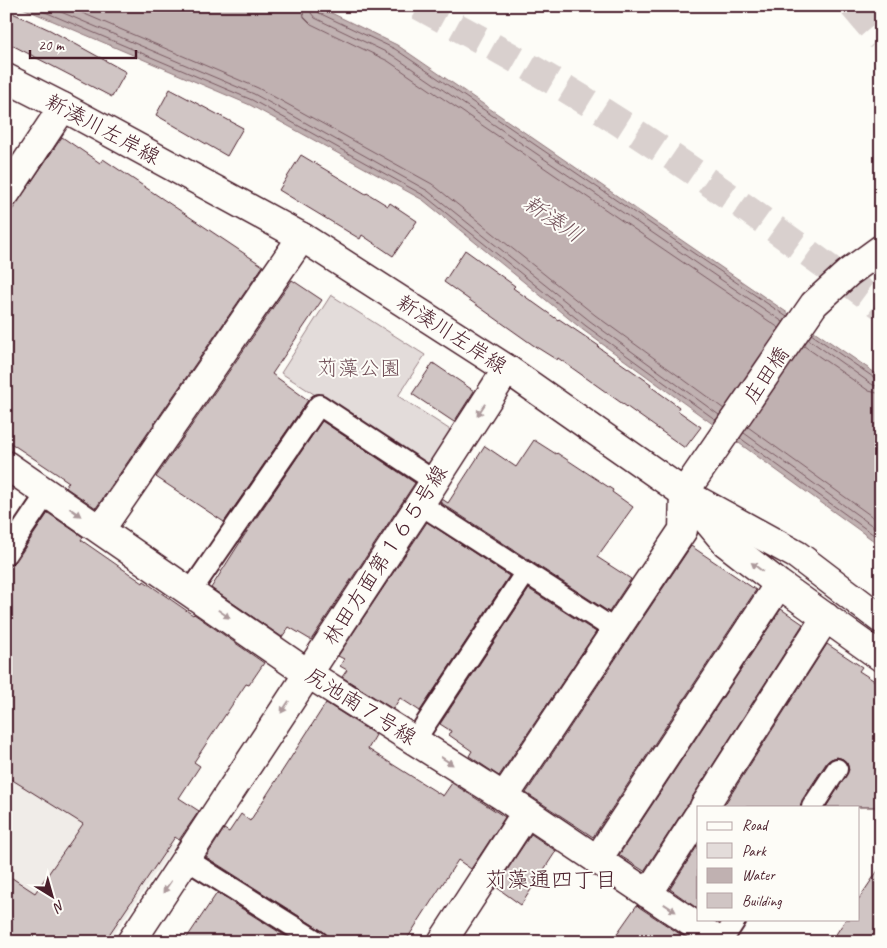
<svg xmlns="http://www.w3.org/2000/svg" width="887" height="948" viewBox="0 0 887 948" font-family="Caveat,'Klee One',sans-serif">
<rect width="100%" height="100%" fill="#fdfcf7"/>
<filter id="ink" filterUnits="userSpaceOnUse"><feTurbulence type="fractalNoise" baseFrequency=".02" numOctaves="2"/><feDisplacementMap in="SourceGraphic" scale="10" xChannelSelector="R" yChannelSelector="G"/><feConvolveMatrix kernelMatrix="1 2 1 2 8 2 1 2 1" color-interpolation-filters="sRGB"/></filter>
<g filter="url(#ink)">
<path fill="#f0ece8" d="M 6,728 L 175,845 L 109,942 L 6,942 Z"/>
<path fill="#e3dcda" stroke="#967e82" d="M 331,295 L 425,355 L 398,396 L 455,433 L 431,469 L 281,373 Z"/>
<path fill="#c0b1b1" stroke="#91777b" d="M 18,6 L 317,6 L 397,45 L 881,377 L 881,546 L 583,330 L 423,200 L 250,105 Z"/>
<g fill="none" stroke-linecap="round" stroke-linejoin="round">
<path stroke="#795961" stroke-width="1" d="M 31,6 L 252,100 L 425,196 L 586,326 L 716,420
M 47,6 L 254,94 L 428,191 L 590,321 L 719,415
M 66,6 L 258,88 L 432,184 L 595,315 L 724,409
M 302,6 L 304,17 L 311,24 L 388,61 L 779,328
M 310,6 L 311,13 L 315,18 L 392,55 L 783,322
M 316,6 L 319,13 L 395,49 L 787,317
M 811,334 L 876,379 L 881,380
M 808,339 L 873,385 L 881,387
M 804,346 L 869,391 L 881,394
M 748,427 L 881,523
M 744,433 L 881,532
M 740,438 L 881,540"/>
</g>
<path fill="#d0c5c4" stroke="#4a1f2b" d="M 6,10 L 50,30 L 126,72 L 112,97 L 6,42 Z
M 170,89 L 243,128 L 227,156 L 156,115 Z
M 62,137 L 100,163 L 103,159 L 263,266 L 96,508 L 65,487 L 69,482 L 6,440 L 6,219 Z
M 301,155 L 366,194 L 367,193 L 388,206 L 390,203 L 417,221 L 393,256 L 362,235 L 360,239 L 279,190 Z
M 465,250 L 515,286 L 513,288 L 558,320 L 559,319 L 599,346 L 598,347 L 651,384 L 650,386 L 679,407 L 677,410 L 701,427 L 685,448 L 558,358 L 557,360 L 533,345 L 444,282 Z
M 292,280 L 322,300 L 272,374 L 308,400 L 224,522 L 156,477 Z
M 433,363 L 474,391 L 454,422 L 412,394 Z
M 322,421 L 415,483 L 311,640 L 289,627 L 282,637 L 211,588 L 244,536 Z
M 534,440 L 556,454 L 557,453 L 613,490 L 612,492 L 633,507 L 597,557 L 631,579 L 609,612 L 440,502 L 442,499 L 448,503 L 485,446 L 516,467 Z
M 48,513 L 83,537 L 81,540 L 143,583 L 144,581 L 193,615 L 194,614 L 264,663 L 249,685 L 246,684 L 194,762 L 200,766 L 179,798 L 199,811 L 179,840 L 175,837 L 104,942 L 6,942 L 6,874 L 35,893 L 83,824 L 6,776 L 6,569 L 16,561 Z
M 427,522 L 509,576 L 420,711 L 400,698 L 393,709 L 342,677 L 347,670 L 340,666 L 344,659 L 338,656 Z
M 691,546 L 756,590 L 593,837 L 526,793 Z
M 529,589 L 596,632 L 499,776 L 469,756 L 472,751 L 449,735 L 451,731 L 440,724 Z
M 781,609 L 803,624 L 691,799 L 689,804 L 685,808 L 644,871 L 619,855 Z
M 827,644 L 862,667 L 859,671 L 881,685 L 881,807 L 826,807 L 849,770 L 847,763 L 843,759 L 837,757 L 831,759 L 827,762 L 802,800 L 800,807 L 723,807 Z
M 326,703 L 376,735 L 368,749 L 443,796 L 452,783 L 505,817 L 471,869 L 458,860 L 405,942 L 330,942 L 328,936 L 324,932 L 206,857 L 224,829 L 229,832 L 241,814 L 250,821 Z
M 531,834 L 556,851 L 521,905 L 496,887 Z
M 698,845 L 698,909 L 670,889 Z
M 881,866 L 881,942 L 831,942 L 846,919 L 858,919 L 858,900 Z
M 217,893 L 295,942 L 184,942 Z
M 637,905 L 639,907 L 692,942 L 611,942 Z"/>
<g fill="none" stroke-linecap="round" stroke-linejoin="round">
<path stroke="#d9d0ce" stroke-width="28" stroke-dasharray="28 14" stroke-linecap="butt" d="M 419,6 C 474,36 528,65 581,98 C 685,162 782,234 881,306
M 853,6 L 881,39"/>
<g stroke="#4a1f2b" stroke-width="24">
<path id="service" d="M 420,504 L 615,630
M 6,554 L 47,493
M 191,591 L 319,405 L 434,481
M 415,740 L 526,572
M 812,807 L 837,769
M 186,859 L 318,942
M 721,942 L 736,919"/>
</g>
<g stroke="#4a1f2b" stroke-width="31">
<path id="minor" d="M 6,193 L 63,107
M 6,465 L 307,673 L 504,797 L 720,942
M 685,494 L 726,543 L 779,584 L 881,657
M 100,530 L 302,237
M 504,797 L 683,530 L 684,493
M 704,807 L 826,617
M 597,860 L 779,584
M 648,894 L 698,816
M 131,942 L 420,504 L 507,369
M 442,942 L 526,813"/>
</g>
<g stroke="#4a1f2b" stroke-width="31">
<path id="tertiary" d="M 6,78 L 63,107 L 302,237 L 507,369 L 684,493 L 797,555 L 881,619
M 684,493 L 814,304 L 848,273 L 881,249"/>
</g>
<use href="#service" stroke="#fdfcf7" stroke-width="20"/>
<use href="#minor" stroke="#fdfcf7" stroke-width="28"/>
<use href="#tertiary" stroke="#fdfcf7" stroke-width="28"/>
</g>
<defs><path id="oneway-solid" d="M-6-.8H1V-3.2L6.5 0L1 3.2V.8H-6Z" transform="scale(1.25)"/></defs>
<g fill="#ac999b">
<use href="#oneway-solid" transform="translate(481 410) rotate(123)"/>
<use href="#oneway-solid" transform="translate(75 512) rotate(35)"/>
<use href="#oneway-solid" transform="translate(757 567) rotate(-142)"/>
<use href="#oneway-solid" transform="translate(224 614) rotate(35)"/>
<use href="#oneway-solid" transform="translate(285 707) rotate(123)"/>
<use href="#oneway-solid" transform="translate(447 761) rotate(33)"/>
<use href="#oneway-solid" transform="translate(167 887) rotate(124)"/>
<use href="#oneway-solid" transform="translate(670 908) rotate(34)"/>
</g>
</g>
<g text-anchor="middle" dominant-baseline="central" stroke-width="4" stroke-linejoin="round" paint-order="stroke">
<g font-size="21" fill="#4a1f2b" stroke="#fdfcf7">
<text transform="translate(103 129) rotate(28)">新湊川左岸線</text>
<text transform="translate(452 334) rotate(33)">新湊川左岸線</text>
<text transform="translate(766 375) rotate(-56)">庄田橋</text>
<text transform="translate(385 555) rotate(-57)">林田方面第１６５号線</text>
<text transform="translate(361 706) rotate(32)">尻池南７号線</text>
</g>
<g font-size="21" fill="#704e57" stroke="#fdfcf7">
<text x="359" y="368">苅藻公園</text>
</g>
<g font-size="22" font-style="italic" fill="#73525a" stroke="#fdfcf7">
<text transform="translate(553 219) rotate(34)">新湊川</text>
</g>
<g font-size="22" fill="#4a1f2b" stroke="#fdfcf7">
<text x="551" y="880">苅藻通四丁目</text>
</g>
</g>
<rect width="887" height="948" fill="none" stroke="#fdfcf7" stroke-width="25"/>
<rect x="12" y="12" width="862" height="923" fill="none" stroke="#4a1f2b" stroke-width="2" filter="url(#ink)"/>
<rect x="697" y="806" width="162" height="115" fill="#fdfcf7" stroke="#b5a4a5"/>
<rect x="707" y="822" width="25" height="8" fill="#fdfcf7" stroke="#b5a4a5"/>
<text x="742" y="830" font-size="15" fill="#4a1f2b">Road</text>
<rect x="707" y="843" width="25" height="15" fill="#e3dcda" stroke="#b5a4a5"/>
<text x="742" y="856" font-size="15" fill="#4a1f2b">Park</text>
<rect x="707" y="868" width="25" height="15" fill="#c0b1b1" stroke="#b5a4a5"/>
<text x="742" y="880" font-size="15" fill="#4a1f2b">Water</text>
<rect x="707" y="893" width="25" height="15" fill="#d0c5c4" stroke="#b5a4a5"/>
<text x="742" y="906" font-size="15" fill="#4a1f2b">Building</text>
<g transform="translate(52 896) rotate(143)" stroke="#fdfcf7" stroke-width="4" paint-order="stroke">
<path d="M0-4L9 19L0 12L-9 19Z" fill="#4a1f2b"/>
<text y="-8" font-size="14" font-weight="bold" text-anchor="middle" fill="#4a1f2b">N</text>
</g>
<path d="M30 50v8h106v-8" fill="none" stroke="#4a1f2b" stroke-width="2.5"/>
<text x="38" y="50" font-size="15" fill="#4a1f2b" stroke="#fdfcf7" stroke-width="4" paint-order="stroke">20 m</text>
</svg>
